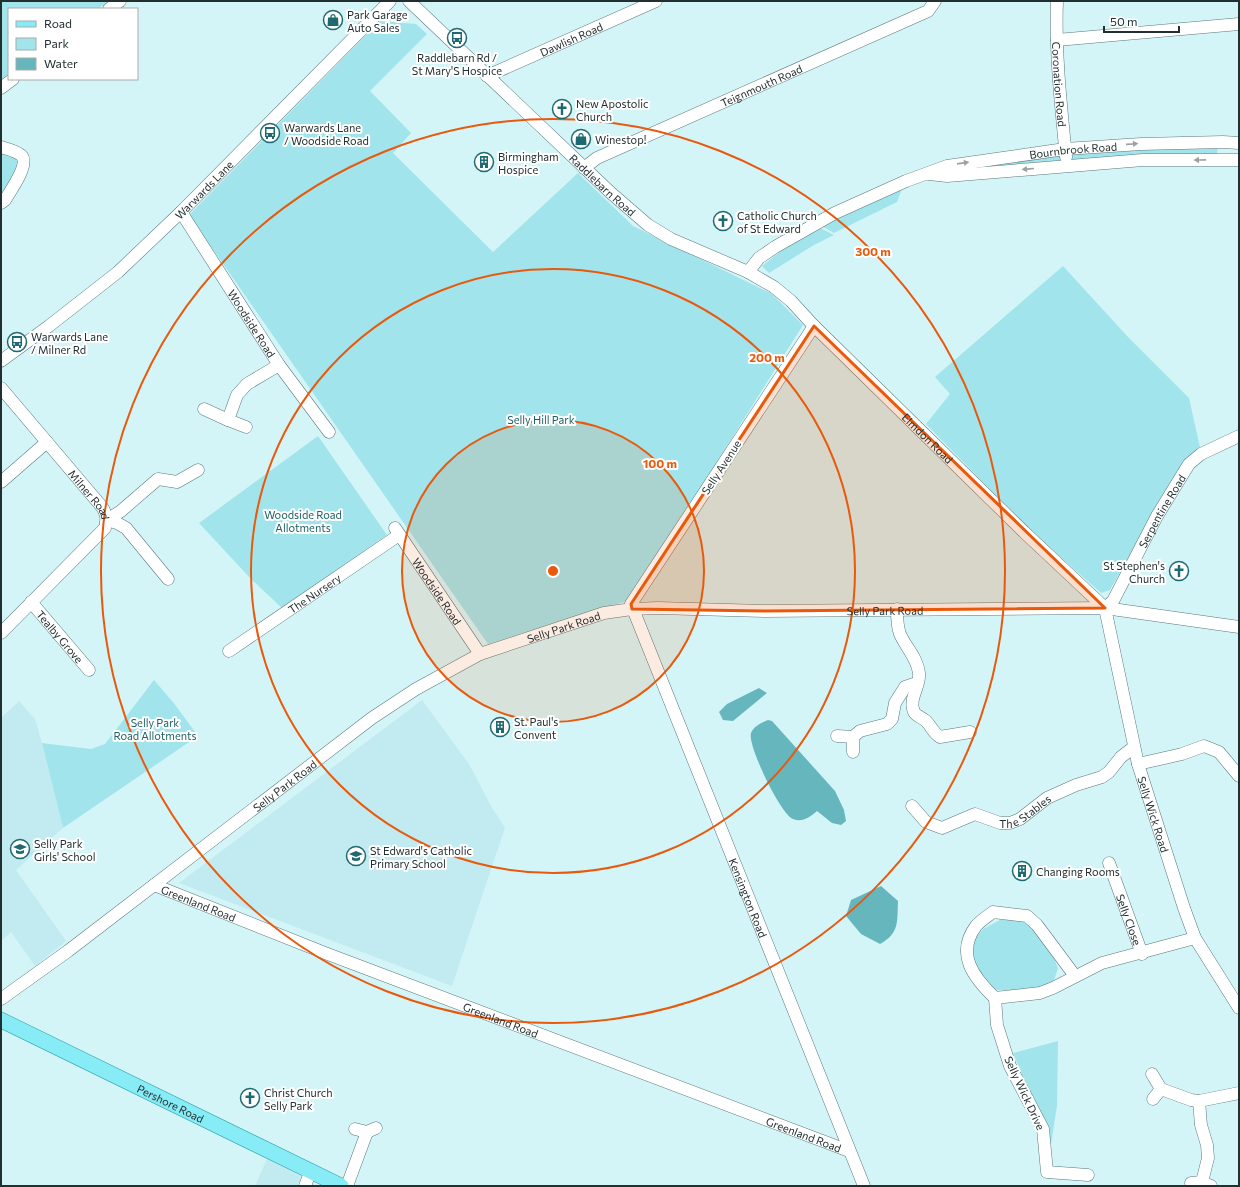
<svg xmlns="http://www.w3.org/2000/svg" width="1240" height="1187" viewBox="0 0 1240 1187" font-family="Commissioner,sans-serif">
<rect width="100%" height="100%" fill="#d4f5f8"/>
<path fill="#c1ebf0" d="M 422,700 L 469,764 L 491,806 L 505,828 L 452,986 L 179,883 Z
M 19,701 L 35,719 L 42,743 L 63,828 L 16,870 L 66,941 L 35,966 L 11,932 L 1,941 L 1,718 Z
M 267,1159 L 301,1176 L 297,1186 L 255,1186 Z"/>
<path fill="#a2e4eb" d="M 1,1 L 109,1 L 98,9 L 9,9 L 9,76 L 1,81 Z
M 380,21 L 416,24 L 427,34 L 370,91 L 411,133 L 393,153 L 493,252 L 578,173 L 633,226 L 772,294 L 803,325 L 630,600 L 488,644 L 189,215 Z
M 1218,146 L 1217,155 L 1071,162 L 1069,153 Z
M 1,153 L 16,157 C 21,173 9,185 1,198 Z
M 1061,154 L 1062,163 L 945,171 Z
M 904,183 L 897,202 L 834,233 L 816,223 Z
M 814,225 L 834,235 L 814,245 L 769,273 L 762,266 Z
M 1063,266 L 1128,337 L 1189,398 L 1201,452 L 1152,516 L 1110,590 L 1101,593 L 1028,528 L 926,424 L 950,394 L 935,377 Z
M 318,436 L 387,535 L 282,608 L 251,579 L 199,523 Z
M 154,680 L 173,702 L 198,736 L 63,828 L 42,743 L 91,749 L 105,744 Z
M 1016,919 C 1020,921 1025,922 1028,924 C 1041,933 1053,954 1058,968 L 1053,983 L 1035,990 L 998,990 L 989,987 L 973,965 L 973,948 L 976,938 L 983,929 L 1000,920 Z
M 1058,1041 L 1057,1106 L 1051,1144 L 1013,1053 Z"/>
<path fill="#66b6be" d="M 759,688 L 767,693 L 733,721 L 723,720 L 719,712 L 727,704 Z
M 768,720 L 772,721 L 835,791 L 844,810 L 846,821 L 841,825 L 832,823 L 817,811 C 810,817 802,823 793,819 C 781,815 747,745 751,733 C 754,726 761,723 768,720 Z
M 881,886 L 898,901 C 897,921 900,933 880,944 L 861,934 L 846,916 L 851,900 Z"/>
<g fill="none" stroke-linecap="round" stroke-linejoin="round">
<g stroke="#5a787b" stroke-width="13">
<g id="minor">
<path id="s1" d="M 409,1 L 611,193 L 648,225 L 671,239 L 748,272 L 774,287 L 791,301 L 814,326 L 1024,532 L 1105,608"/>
<path id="s2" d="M 1057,1 C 1055,53 1061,106 1066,157"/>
<path d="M 109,9 L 120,1"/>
<path d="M 1057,40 L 1239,24"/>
<path id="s3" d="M 487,76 L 656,1"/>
<path d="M 1,88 L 13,79"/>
<path d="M 1,147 C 7,149 17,151 22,156 C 29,166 10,191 5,200 L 1,203"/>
<path id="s4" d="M 584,168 L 597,158 L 928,11 L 935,1"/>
<path d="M 929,174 L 947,176 L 1143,160 L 1239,160"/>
<path id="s5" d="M 181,212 L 279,365 L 329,432"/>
<path id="s6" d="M 748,272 L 759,258 L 775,247 L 835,213 L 906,181 L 947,166 L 1065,149 L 1141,144 L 1223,142 L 1239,143"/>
<path id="s7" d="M 814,326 L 631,604 L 864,1186"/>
<path id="s8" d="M 1,361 L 49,326 L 118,272 L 181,212 L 390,1"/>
<path id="s9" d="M 1,388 L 102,507 C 107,514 107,520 105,528 L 1,633"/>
<path d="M 204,409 L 228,420"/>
<path d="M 246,427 L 228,420 L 237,395 L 247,384 L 279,365"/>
<path d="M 1,482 L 47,442"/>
<path d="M 107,520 L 121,511 L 158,479 L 177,482 L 198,470"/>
<path d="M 107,520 L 117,523 L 126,528 L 168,579"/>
<path id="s10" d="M 395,528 L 480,654"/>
<path id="s11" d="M 31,602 L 89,670"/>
<path id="s12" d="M 1105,608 L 1138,764 L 1184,908 L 1195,938 L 1239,1008"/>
<path id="s13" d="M 1105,608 L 1113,601 L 1157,516 L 1189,464 L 1201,454 L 1239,436"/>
<path d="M 897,609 C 897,617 897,626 900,634 C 906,648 917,657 919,673 C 921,686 908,698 914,712 C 916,716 923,718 926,721 C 932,727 933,733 940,737 L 970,732"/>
<path id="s14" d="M 229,651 L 399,535"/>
<path d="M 837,736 L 853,737"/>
<path d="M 853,752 L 853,737 L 860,731 L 887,724 L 892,719 L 895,703 L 905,687 L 917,683"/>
<path d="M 1138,764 L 1182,754 L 1204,746 L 1219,752 L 1239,776"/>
<path id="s15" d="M 912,806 L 926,822 L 942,828 L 975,814 L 1000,823 L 1010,823 L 1020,819 L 1047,798 L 1076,785 L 1102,777 L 1109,772 L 1121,757 L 1134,747"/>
<path id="s16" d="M 1109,863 L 1142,954"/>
<path id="s17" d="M 154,885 L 325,953 L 849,1151"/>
<path d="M 995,998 C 974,978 955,954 976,926 C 980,921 988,916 993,912 L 1027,916 L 1037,925 L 1075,976"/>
<path id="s18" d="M 1,999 L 68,951 L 372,718 L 416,689 L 480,654 L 604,613 L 632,609 L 658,608 L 765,611 L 1105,608 L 1239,627"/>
<path d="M 1152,1074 L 1161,1089 L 1153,1099"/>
<path d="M 1161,1089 L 1191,1100 L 1199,1101 L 1239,1093"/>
<path d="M 1199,1101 L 1201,1125 L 1207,1145 L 1208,1158 L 1202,1182"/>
<path d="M 355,1129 L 367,1132 L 376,1128"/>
<path d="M 1088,1175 L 1047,1172 L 1043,1129 L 1010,1066 L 997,1025 L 995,998 L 1040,993 L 1053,988 L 1102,963 L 1195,938"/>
<path d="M 1191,1183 L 1202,1182 L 1211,1186"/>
<path d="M 305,1186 L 311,1170"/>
<path d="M 347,1186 L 367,1132"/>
</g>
</g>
<g stroke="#30a2ac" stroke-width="16">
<g id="major">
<path id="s19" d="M 1,1020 L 341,1186"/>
</g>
</g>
<use href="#minor" stroke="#fff" stroke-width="12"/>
<use href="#major" stroke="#87ecf5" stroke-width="15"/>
</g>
<defs><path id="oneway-solid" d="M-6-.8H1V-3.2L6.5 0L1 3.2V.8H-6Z"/></defs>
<g fill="#9ca1a2">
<use href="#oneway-solid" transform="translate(1132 144) rotate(-4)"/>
<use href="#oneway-solid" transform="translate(1200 160) rotate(179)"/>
<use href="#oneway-solid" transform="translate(963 163) rotate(-8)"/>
<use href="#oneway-solid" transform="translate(1028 169) rotate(175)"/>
</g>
<path fill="#e8590c" fill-opacity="0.2" stroke="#e8590c" stroke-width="3" stroke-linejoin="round" d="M 814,326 L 1105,608 L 765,611 L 632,609 L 631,604 Z"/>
<circle cx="553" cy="571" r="151" fill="#e8590c" fill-opacity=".12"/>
<g fill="none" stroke="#e8590c" stroke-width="2">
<circle cx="553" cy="571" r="151"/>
<circle cx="553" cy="571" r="302"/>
<circle cx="553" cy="571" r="452"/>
</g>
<defs>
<g id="shop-ring" transform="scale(1)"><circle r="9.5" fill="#fff" stroke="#1f6a71" stroke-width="1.5"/><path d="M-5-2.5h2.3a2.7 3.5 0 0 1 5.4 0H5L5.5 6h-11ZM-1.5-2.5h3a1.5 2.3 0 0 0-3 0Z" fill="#1f6a71"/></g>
<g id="bus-ring" transform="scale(1)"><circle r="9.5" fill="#fff" stroke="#1f6a71" stroke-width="1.5"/><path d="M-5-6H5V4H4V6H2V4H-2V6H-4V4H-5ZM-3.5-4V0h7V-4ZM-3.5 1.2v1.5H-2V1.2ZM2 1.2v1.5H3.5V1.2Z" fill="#1f6a71"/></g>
<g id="church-ring" transform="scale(1)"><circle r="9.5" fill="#fff" stroke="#1f6a71" stroke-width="1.5"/><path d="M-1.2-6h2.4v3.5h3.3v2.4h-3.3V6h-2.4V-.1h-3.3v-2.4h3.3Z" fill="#1f6a71"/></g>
<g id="building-ring" transform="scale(1)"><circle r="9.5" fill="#fff" stroke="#1f6a71" stroke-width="1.5"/><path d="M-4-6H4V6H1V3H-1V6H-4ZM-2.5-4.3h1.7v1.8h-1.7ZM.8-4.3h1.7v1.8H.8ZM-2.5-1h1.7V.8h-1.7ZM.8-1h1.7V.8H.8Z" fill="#1f6a71"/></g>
<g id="school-ring" transform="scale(1)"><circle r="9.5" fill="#fff" stroke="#1f6a71" stroke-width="1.5"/><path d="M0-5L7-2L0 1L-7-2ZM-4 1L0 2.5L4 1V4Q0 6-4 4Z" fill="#1f6a71"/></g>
</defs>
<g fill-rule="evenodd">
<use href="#shop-ring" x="333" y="20"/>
<use href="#bus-ring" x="457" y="38"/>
<use href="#church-ring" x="562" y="109"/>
<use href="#bus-ring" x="270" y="133"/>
<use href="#shop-ring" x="581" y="139"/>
<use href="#building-ring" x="484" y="162"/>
<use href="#church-ring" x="723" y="221"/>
<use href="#bus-ring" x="17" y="342"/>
<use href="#church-ring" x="1179" y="571"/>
<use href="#building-ring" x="500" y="727"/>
<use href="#school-ring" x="20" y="849"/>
<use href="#school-ring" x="356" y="856"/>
<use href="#building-ring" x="1022" y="871"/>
<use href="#church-ring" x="250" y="1098"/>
</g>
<g text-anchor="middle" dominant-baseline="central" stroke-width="4" stroke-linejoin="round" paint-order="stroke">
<g font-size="11" fill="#222f30" stroke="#fff" text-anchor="start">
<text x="347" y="14">Park Garage<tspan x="347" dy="13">Auto Sales</tspan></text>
<text x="457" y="57" text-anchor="middle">Raddlebarn Rd /<tspan x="457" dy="13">St Mary'S Hospice</tspan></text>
<text x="576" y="103">New Apostolic<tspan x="576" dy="13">Church</tspan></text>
<text x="284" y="127">Warwards Lane<tspan x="284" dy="13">/ Woodside Road</tspan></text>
<text x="595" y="139">Winestop!</text>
<text x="498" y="156">Birmingham<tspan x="498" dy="13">Hospice</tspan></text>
<text x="737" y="215">Catholic Church<tspan x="737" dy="13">of St Edward</tspan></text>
<text x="31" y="336">Warwards Lane<tspan x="31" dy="13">/ Milner Rd</tspan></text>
<text x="1165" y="565" text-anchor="end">St Stephen's<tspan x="1165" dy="13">Church</tspan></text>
<text x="514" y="721">St. Paul's<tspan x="514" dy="13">Convent</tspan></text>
<text x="34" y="843">Selly Park<tspan x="34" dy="13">Girls' School</tspan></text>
<text x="370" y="850">St Edward's Catholic<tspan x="370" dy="13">Primary School</tspan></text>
<text x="1036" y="871">Changing Rooms</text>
<text x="264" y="1092">Christ Church<tspan x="264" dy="13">Selly Park</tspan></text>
</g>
<g font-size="11" fill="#222f30" stroke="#fff">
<text stroke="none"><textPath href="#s3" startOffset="92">Dawlish Road</textPath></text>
<text stroke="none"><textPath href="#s2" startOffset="83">Coronation Road</textPath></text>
<text stroke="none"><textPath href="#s4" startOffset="196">Teignmouth Road</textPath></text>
<text stroke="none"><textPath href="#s6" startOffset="355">Bournbrook Road</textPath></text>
<text stroke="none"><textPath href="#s1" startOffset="267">Raddlebarn Road</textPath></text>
<text stroke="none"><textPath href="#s8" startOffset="266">Warwards Lane</textPath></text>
<text stroke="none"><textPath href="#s5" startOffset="132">Woodside Road</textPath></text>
<text stroke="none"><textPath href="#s1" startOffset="684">Elmdon Road</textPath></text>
<text transform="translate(721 467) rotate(-57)">Selly Avenue</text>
<text stroke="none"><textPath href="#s9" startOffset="139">Milner Road</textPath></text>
<text stroke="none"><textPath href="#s13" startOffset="113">Serpentine Road</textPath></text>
<text stroke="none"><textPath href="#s10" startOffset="76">Woodside Road</textPath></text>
<text stroke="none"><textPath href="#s14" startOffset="103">The Nursery</textPath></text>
<text stroke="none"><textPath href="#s18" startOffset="1003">Selly Park Road</textPath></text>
<text stroke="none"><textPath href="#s18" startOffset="679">Selly Park Road</textPath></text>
<text stroke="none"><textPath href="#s11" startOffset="45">Tealby Grove</textPath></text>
<text stroke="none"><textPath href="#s18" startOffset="355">Selly Park Road</textPath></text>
<text stroke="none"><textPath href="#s15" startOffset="129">The Stables</textPath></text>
<text stroke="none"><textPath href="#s12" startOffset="212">Selly Wick Road</textPath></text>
<text stroke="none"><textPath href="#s7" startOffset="649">Kensington Road</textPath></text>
<text stroke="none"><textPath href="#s17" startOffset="48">Greenland Road</textPath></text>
<text stroke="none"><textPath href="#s16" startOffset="60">Selly Close</textPath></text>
<text stroke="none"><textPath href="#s17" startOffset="372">Greenland Road</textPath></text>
<text transform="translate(1025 1093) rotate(65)">Selly Wick Drive</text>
<text stroke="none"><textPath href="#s19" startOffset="189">Pershore Road</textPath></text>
<text stroke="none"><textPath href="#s17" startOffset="696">Greenland Road</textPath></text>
</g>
<g font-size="11" fill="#1e6066" stroke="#fff">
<text x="541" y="419">Selly Hill Park</text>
<text x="303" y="514">Woodside Road<tspan x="303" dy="13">Allotments</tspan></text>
<text x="155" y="722">Selly Park<tspan x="155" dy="13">Road Allotments</tspan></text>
</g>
</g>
<circle cx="553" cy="571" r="6" fill="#e8590c" stroke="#fff" stroke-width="2"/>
<g font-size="12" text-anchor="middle" font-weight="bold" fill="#e8590c" stroke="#fff" stroke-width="4" stroke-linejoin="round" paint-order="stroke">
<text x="873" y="256">300 m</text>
<text x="767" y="362">200 m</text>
<text x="660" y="468">100 m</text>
</g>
<rect width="1240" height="1187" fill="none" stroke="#222f30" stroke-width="4"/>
<rect x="8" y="8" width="130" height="72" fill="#ffffff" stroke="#a7acac"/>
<rect x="16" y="21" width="20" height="6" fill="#87ecf5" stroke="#a7acac"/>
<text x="44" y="28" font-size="12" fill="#222f30">Road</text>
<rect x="16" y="38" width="20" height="12" fill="#a2e4eb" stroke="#a7acac"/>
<text x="44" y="48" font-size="12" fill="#222f30">Park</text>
<rect x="16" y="58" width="20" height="12" fill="#66b6be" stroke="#a7acac"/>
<text x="44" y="68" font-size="12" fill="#222f30">Water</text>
<path d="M1104 26v6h75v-6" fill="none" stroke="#222f30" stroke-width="2"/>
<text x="1110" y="26" font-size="12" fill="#222f30" stroke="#ffffff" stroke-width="3" paint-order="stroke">50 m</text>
</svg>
